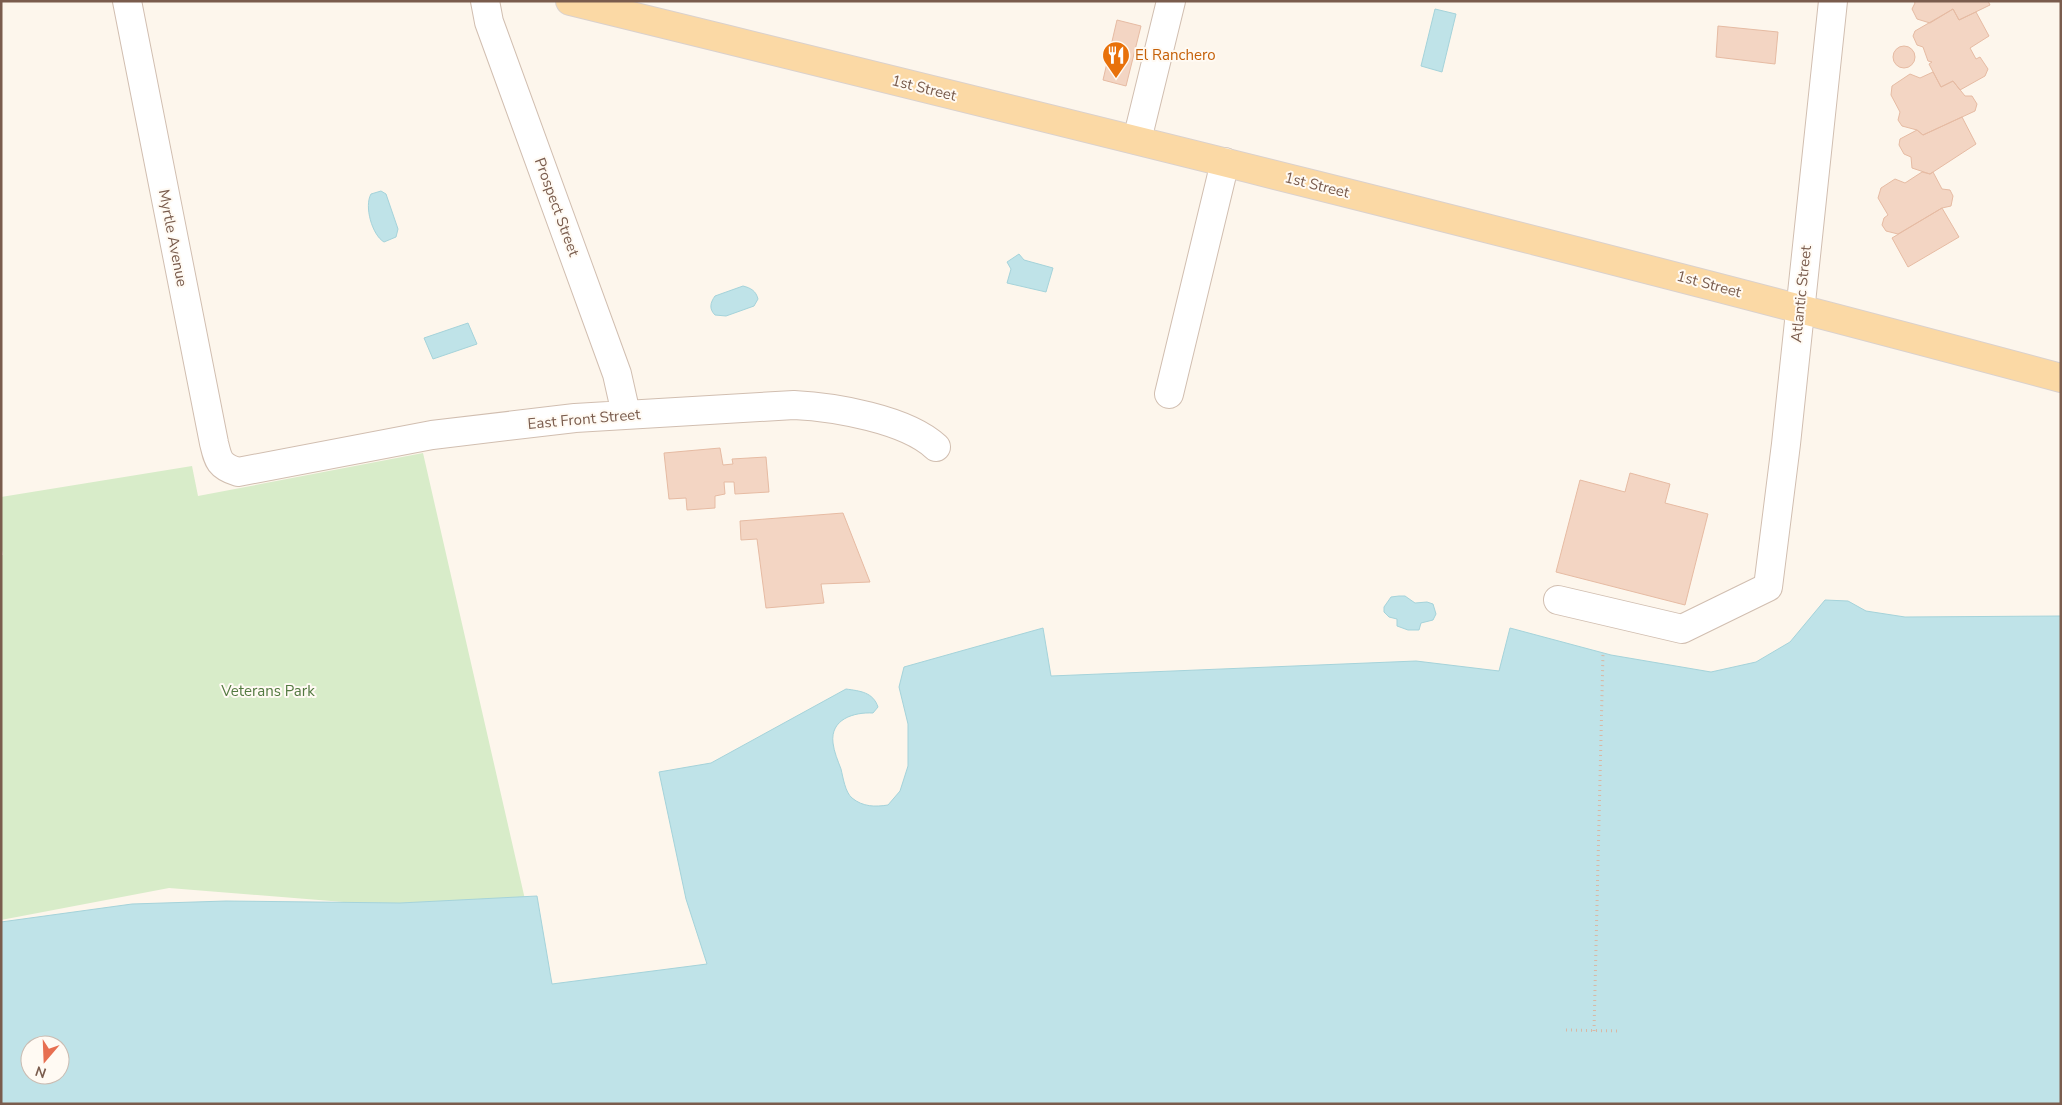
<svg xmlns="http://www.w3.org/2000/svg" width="2062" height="1105" viewBox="0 0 2062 1105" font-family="'Nunito Sans',sans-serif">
<rect width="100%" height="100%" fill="#fdf6ec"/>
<path fill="#d8ecc9" d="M 423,453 L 529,917 L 169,888 L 1,920 L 1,555 L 3,555 L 1,545 L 1,497 L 192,466 L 198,496 Z"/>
<path fill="#bfe3e8" stroke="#a5d3da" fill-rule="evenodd" d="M 1435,9 L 1456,14 L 1442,72 L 1421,66 Z
M 381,191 L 386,194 L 398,229 L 396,237 L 384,242 C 372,235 364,206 371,194 Z
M 1019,254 L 1024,260 L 1053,268 L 1046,292 L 1007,283 L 1011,269 L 1007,262 Z
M 743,286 C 751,288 756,291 758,299 L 754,306 L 726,316 L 715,315 C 709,309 710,303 715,296 Z
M 468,323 L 477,344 L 433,359 L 424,338 Z
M 1399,596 L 1405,596 L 1415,603 L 1427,602 L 1433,604 L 1436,614 L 1433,620 L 1421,623 L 1419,630 L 1408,630 L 1397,626 L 1397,619 L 1389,617 L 1384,612 L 1384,607 L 1391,597 Z
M 1825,600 L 1848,601 L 1866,611 L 1905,617 L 2061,616 L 2061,1104 L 1,1104 L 1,922 L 132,904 L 226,901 L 400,903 L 537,896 L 552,984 L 707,964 L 686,899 L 659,772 L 711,763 L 846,689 C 860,691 873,692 878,707 L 873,713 C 854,712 830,719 833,743 C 834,752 838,761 841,769 C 843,777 845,792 852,798 C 863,807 875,807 888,805 L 900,791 L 908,766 L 908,724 L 899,687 L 904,667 L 1043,628 L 1051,676 L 1416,661 L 1499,671 L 1510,628 L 1611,655 L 1711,672 L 1756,662 L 1790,642 ZM 30,1045 L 60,1045 L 60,1075 L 30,1075 Z"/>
<path fill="#f3d5c3" stroke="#e6bba3" d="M 1914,1 L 1988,1 L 1990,5 L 1959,20 L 1953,9 L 1930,23 L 1917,19 L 1912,9 L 1915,3 Z
M 1953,9 L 1959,20 L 1976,12 L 1989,36 L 1970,48 L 1976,59 L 1980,57 L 1988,69 L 1985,76 L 1960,90 L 1953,81 L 1941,87 L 1929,64 L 1932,62 L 1928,61 L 1923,47 L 1917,45 L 1913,36 L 1915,31 Z
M 1117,20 L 1141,26 L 1126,86 L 1103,80 Z
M 1718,26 L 1778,32 L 1775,64 L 1716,57 Z
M1893 57a11 11 0 1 1 22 0a11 11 0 1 1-22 0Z
M 1933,72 L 1941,87 L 1953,81 L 1965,96 L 1972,96 L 1977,104 L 1975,111 L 1923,135 L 1917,130 L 1902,126 L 1898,120 L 1900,112 L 1891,95 L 1892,86 L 1910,74 L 1920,78 Z
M 1962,117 L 1976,144 L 1930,174 L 1912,168 L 1911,157 L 1904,154 L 1899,145 L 1900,139 L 1917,130 L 1923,135 Z
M 1922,172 L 1930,174 L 1933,172 L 1942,189 L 1950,190 L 1953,196 L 1951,206 L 1942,208 L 1898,234 L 1886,231 L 1882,225 L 1884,218 L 1888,215 L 1878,198 L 1881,188 L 1895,179 L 1905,183 Z
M 1942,208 L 1959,237 L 1908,267 L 1892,238 Z
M 720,448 L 723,465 L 733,464 L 732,459 L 766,457 L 769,492 L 735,494 L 734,482 L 724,482 L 725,494 L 715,496 L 715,508 L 687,510 L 686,498 L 669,499 L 664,453 Z
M 1630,473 L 1670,484 L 1665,503 L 1708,514 L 1685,605 L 1556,572 L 1580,480 L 1625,492 Z
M 843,513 L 870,582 L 821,584 L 824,603 L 766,608 L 757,539 L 741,540 L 740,521 Z"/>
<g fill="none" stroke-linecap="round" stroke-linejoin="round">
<g stroke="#d1beb0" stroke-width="30">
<path id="minor" d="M 127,1 L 214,443 C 218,460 219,466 238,472 L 432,435 L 575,418 L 794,405 C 834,407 906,419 936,447
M 485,1 L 489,22 L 617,374 L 626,414
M 1137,140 L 1171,1
M 1169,394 L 1225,162
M 1558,600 L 1682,629 L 1768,587 L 1786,444 L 1833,1"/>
</g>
<g stroke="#dad1cd" stroke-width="30">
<path id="major" d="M 570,1 C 1068,123 1566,245 2061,378"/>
</g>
<path stroke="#d9b8a5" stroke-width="3" stroke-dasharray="1 4" stroke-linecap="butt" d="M 1566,1030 L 1619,1031
M 1594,1031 L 1603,653"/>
<use href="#minor" stroke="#fff" stroke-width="28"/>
<use href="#major" stroke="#fbd9a5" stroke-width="28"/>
</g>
<defs>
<g id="restaurant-pin" transform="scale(1.4375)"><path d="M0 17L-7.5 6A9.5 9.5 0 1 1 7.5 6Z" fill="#e8710a" stroke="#fffaf3"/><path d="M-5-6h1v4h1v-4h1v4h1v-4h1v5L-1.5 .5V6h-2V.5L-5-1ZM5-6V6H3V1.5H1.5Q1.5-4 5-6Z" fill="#fff"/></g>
</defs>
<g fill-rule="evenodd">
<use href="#restaurant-pin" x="1116" y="55"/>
</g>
<g text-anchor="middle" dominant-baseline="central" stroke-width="4" stroke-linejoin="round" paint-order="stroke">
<g font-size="15" fill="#c56008" stroke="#fffaf3" text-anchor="start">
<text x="1135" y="55">El Ranchero</text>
</g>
<g font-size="15" fill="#7a5c4d" stroke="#fffaf3">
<text transform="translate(924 88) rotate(14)">1st Street</text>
<text transform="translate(1317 185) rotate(14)">1st Street</text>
<text transform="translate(557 207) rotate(70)">Prospect Street</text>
<text transform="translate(173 238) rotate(79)">Myrtle Avenue</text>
<text transform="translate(1709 284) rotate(15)">1st Street</text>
<text transform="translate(1801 294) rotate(-84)">Atlantic Street</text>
<text transform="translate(584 419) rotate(-5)">East Front Street</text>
</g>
<g font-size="15" fill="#537a41" stroke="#fffaf3">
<text x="268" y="691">Veterans Park</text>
</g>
</g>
<rect width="2062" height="1105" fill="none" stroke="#7a5c4d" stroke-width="5"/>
<g transform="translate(45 1060) rotate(199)"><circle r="24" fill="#fffaf3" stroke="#cabbb1"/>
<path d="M0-4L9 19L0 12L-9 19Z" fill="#e76f51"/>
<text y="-8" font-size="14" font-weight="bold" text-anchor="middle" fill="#7a5c4d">N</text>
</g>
</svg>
